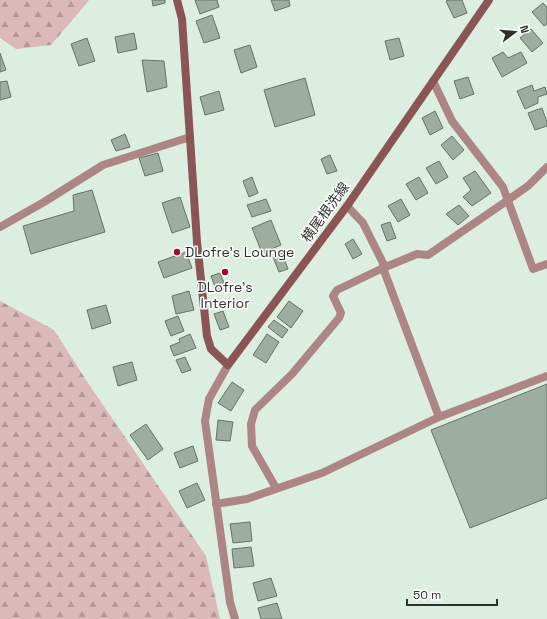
<svg xmlns="http://www.w3.org/2000/svg" width="547" height="619" viewBox="0 0 547 619" font-family="'Space Grotesk','Noto Sans JP',sans-serif">
<defs>
<pattern id="forest-firs" width="22" height="20" patternUnits="userSpaceOnUse"><rect width="22" height="20" fill="#dbb9b8"/><path d="M5 1l3.5 6h-7zM16 11l3.5 6h-7z" fill="#b29796"/></pattern>
</defs>
<rect width="100%" height="100%" fill="#dceedf"/>
<path fill="url(#forest-firs)" d="M 0,0 L 89,0 L 86,4 L 51,45 L 16,49 L 0,38 Z
M 0,301 L 54,330 L 86,380 L 206,556 L 220,619 L 0,619 Z"/>
<path fill="#9daea0" stroke="#647467" d="M 152,0 L 165,0 L 165,3 L 153,6 Z
M 195,0 L 217,0 L 219,7 L 200,14 Z
M 271,0 L 289,0 L 290,6 L 275,11 Z
M 449,0 L 462,0 L 467,13 L 454,18 L 446,1 Z
M 543,3 L 547,7 L 547,24 L 544,26 L 532,12 Z
M 212,15 L 220,38 L 204,43 L 196,21 Z
M 531,29 L 543,43 L 532,52 L 520,38 Z
M 134,33 L 137,49 L 118,53 L 115,37 Z
M 87,38 L 95,61 L 79,66 L 71,44 Z
M 399,38 L 404,56 L 390,60 L 385,41 Z
M 250,45 L 257,67 L 241,73 L 234,50 Z
M 503,52 L 508,58 L 521,52 L 527,63 L 502,77 L 492,58 Z
M 0,53 L 6,70 L 0,72 Z
M 142,60 L 164,61 L 167,87 L 147,92 Z
M 468,77 L 474,94 L 460,99 L 454,81 Z
M 305,78 L 315,115 L 275,127 L 264,90 Z
M 7,81 L 11,97 L 0,100 L 0,82 Z
M 532,85 L 534,91 L 545,87 L 547,94 L 538,97 L 538,103 L 525,109 L 517,91 Z
M 219,91 L 224,110 L 205,115 L 200,97 Z
M 542,108 L 547,122 L 547,126 L 535,130 L 528,113 Z
M 435,111 L 443,128 L 430,135 L 422,118 Z
M 125,134 L 130,147 L 116,151 L 111,140 Z
M 452,136 L 464,150 L 453,160 L 441,145 Z
M 158,153 L 163,171 L 145,176 L 139,158 Z
M 330,155 L 337,171 L 327,174 L 321,159 Z
M 439,161 L 448,177 L 436,184 L 426,168 Z
M 475,171 L 491,193 L 472,206 L 463,197 L 471,190 L 463,178 Z
M 252,177 L 258,193 L 249,197 L 243,181 Z
M 419,177 L 428,193 L 416,200 L 406,184 Z
M 92,190 L 105,232 L 31,254 L 23,226 L 74,211 L 73,195 Z
M 180,197 L 190,227 L 172,233 L 162,203 Z
M 266,199 L 271,211 L 252,217 L 247,205 Z
M 401,199 L 410,215 L 398,222 L 388,206 Z
M 459,205 L 469,216 L 458,225 L 446,214 Z
M 271,220 L 281,245 L 262,253 L 252,228 Z
M 390,222 L 396,238 L 387,241 L 381,225 Z
M 353,239 L 362,254 L 353,259 L 345,244 Z
M 186,252 L 192,268 L 164,278 L 158,262 Z
M 282,253 L 288,269 L 279,272 L 273,257 Z
M 220,273 L 226,288 L 217,292 L 211,276 Z
M 189,291 L 194,310 L 176,314 L 172,296 Z
M 289,301 L 303,311 L 291,328 L 277,317 Z
M 106,305 L 111,323 L 92,329 L 87,310 Z
M 223,311 L 229,327 L 220,330 L 214,314 Z
M 178,316 L 184,331 L 171,336 L 165,321 Z
M 274,320 L 288,330 L 282,338 L 268,327 Z
M 190,334 L 196,348 L 174,356 L 170,346 L 180,342 L 179,339 Z
M 267,334 L 279,342 L 266,363 L 253,355 Z
M 185,357 L 191,370 L 182,373 L 176,360 Z
M 132,362 L 137,380 L 118,386 L 113,367 Z
M 232,382 L 244,390 L 231,411 L 218,403 Z
M 547,384 L 547,498 L 470,528 L 431,430 Z
M 218,420 L 233,422 L 230,441 L 216,440 Z
M 146,424 L 163,449 L 148,460 L 130,435 Z
M 193,446 L 198,461 L 180,468 L 174,453 Z
M 197,483 L 205,500 L 187,508 L 179,491 Z
M 250,522 L 252,541 L 233,543 L 230,524 Z
M 251,547 L 254,566 L 234,568 L 232,549 Z
M 271,578 L 277,596 L 258,601 L 253,583 Z
M 277,603 L 282,619 L 261,619 L 258,608 Z"/>
<g fill="none" stroke-linecap="round" stroke-linejoin="round">
<path stroke="#ad8584" stroke-width="8" d="M 433,81 L 452,121 L 503,187 L 533,269 L 547,264
M 347,206 L 363,223 L 383,263 L 383,268 L 439,417
M 0,227 L 44,202 L 103,165 L 190,137
M 228,365 L 209,399 L 205,421 L 230,602 L 235,619
M 276,488 L 252,446 L 251,424 L 255,410 L 292,374 L 339,318 L 341,313 L 333,296 L 337,290 L 383,268 L 417,254 L 428,255 L 508,200 L 528,186 L 547,167
M 216,504 L 247,499 L 322,473 L 439,417 L 547,376"/>
<path stroke="#8c5555" stroke-width="8" d="M 177,0 L 182,19 L 197,242 L 207,336 L 211,349 L 228,365 L 347,206 L 489,0"/>
</g>
<g fill="#a5092b" stroke="#fff" stroke-width="1.5">
<circle cx="177" cy="252" r="4"/>
<circle cx="225" cy="272" r="4"/>
</g>
<g text-anchor="middle" dominant-baseline="central" stroke-width="3" stroke-linejoin="round" paint-order="stroke">
<g font-size="14" fill="#2b322d" stroke="#fff">
<text transform="translate(325 212) rotate(-54)">横尾根洗線</text>
</g>
<g font-size="14" fill="#2b322d" stroke="#fff" text-anchor="start">
<text x="185" y="252">DLofre's Lounge</text>
<text x="225" y="287" text-anchor="middle">DLofre's<tspan x="225" dy="16">Interior</tspan></text>
</g>
</g>
<g transform="translate(515 32) rotate(74)" stroke="#ffffff" stroke-width="3" paint-order="stroke">
<path d="M0-3L7 15L0 10L-7 15Z" fill="#2b322d"/>
<text y="-6" font-size="11" font-weight="bold" text-anchor="middle" fill="#2b322d">N</text>
</g>
<path d="M407 599v6h90v-6" fill="none" stroke="#2b322d" stroke-width="2"/>
<text x="413" y="599" font-size="12" fill="#2b322d" stroke="#ffffff" stroke-width="3" paint-order="stroke">50 m</text>
</svg>
